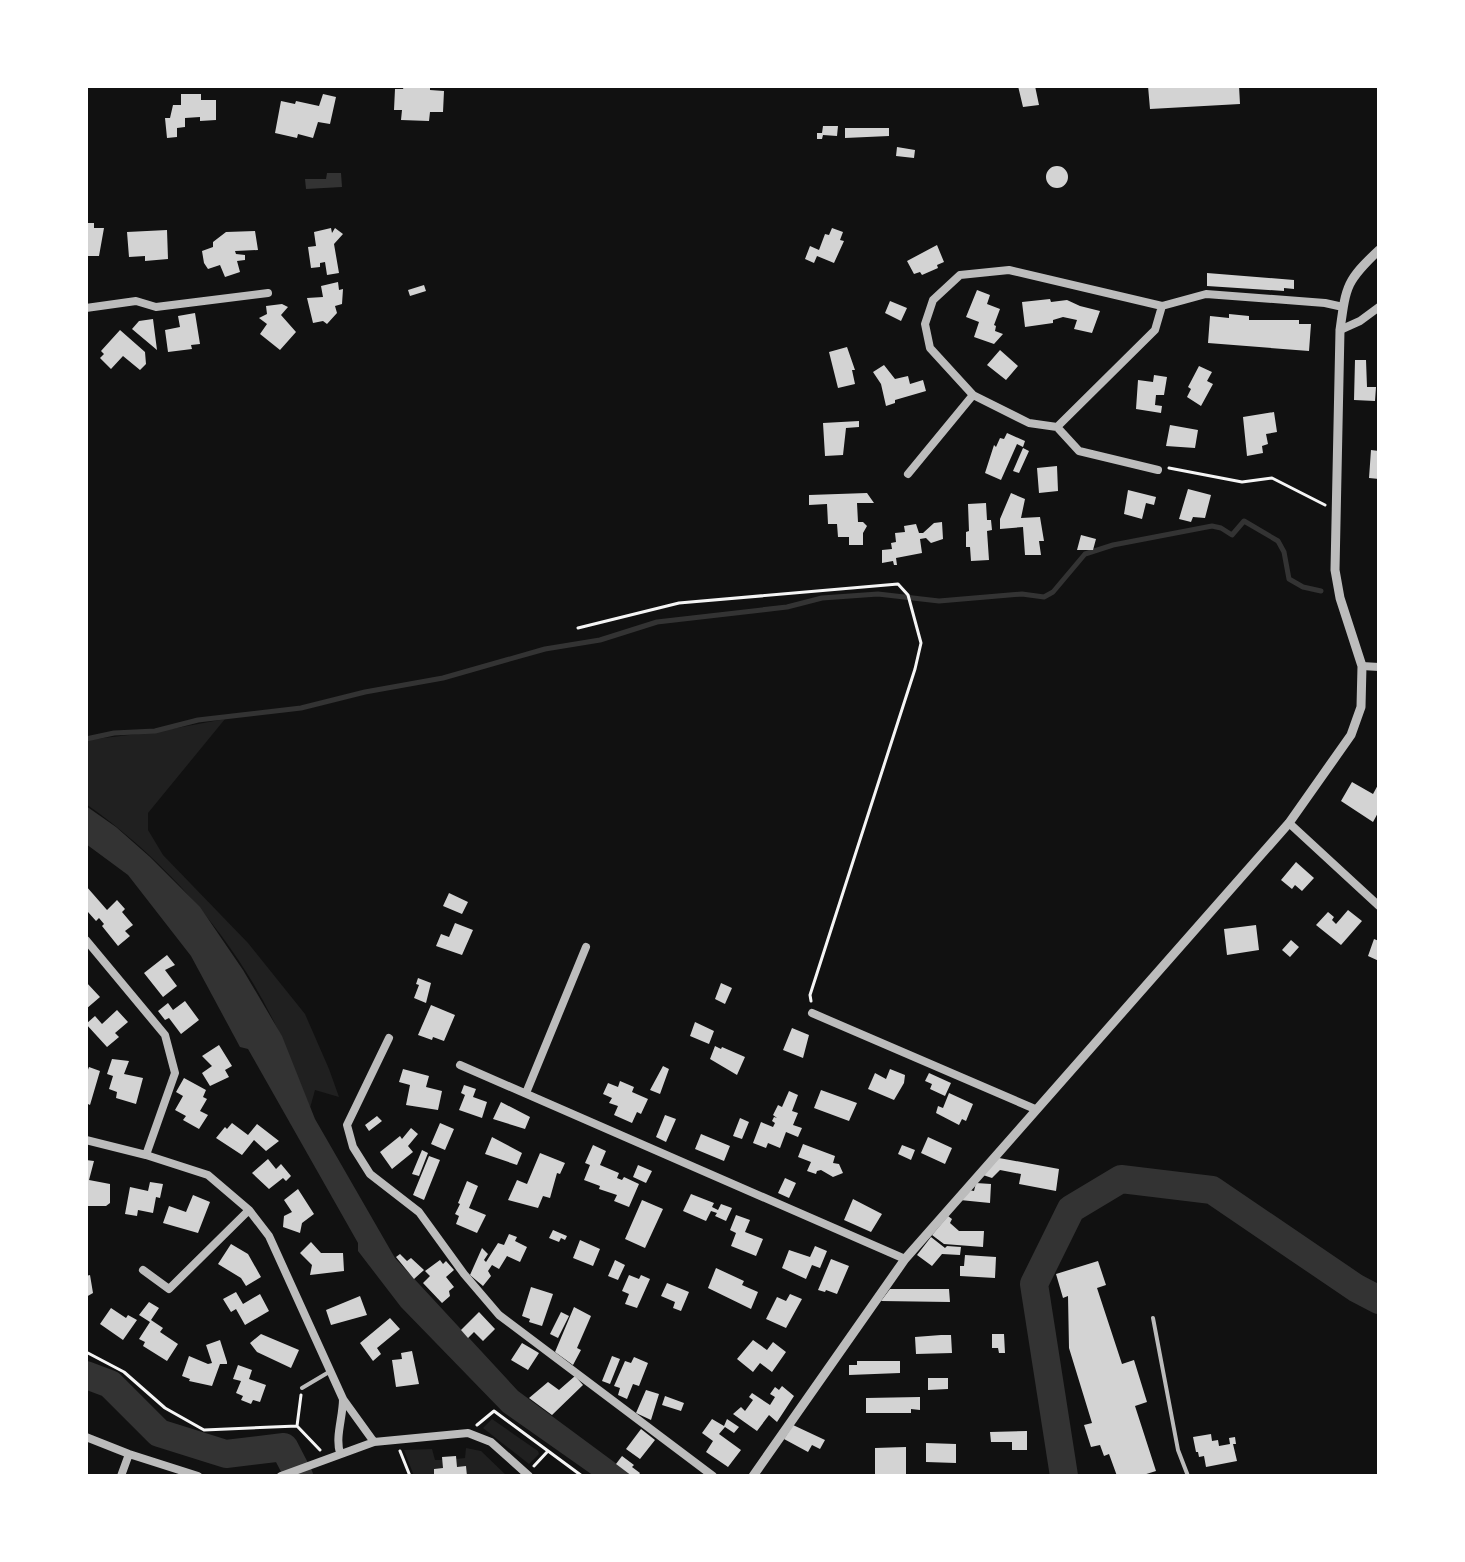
<svg xmlns="http://www.w3.org/2000/svg" width="1465" height="1562" viewBox="0 0 1465 1562" font-family="Figtree,sans-serif">
<rect width="100%" height="100%" fill="#111"/>
<path fill="#202020" d="M 225,719 L 148,813 L 148,830 L 163,855 L 248,943 L 305,1014 L 329,1069 L 339,1097 L 315,1090 L 310,1108 C 299,1081 289,1054 277,1028 C 235,939 166,860 86,804 L 86,740 L 155,732 Z
M 492,1419 L 538,1451 L 539,1454 L 529,1464 L 483,1428 Z
M 466,1448 L 481,1451 L 507,1476 L 467,1476 L 466,1467 L 457,1467 L 456,1459 L 465,1458 Z
M 432,1449 L 435,1460 L 443,1460 L 443,1468 L 434,1469 L 434,1476 L 414,1476 L 404,1450 Z"/>
<path fill="#333" d="M 327,173 L 341,173 L 342,187 L 306,189 L 305,179 L 326,179 Z
M 86,806 L 116,827 L 150,857 L 200,907 L 243,970 L 282,1036 L 315,1119 L 395,1258 L 518,1391 L 633,1476 L 594,1476 L 503,1412 L 401,1307 L 358,1251 L 358,1243 L 248,1049 L 240,1047 L 191,956 L 128,875 L 86,844 Z"/>
<g fill="none" stroke-linecap="round" stroke-linejoin="round">
<path stroke="#333" stroke-width="5" d="M 86,739 L 114,733 L 155,731 L 198,720 L 301,708 L 365,692 L 443,678 L 545,649 L 600,640 L 657,622 L 787,607 L 822,598 L 878,594 L 939,601 L 1022,594 L 1044,597 L 1053,592 L 1085,554 L 1113,545 L 1212,526 L 1221,528 L 1232,535 L 1244,521 L 1278,541 L 1284,552 L 1289,579 L 1303,587 L 1321,591"/>
<path stroke="#333" stroke-width="28" d="M 86,1375 L 110,1384 L 159,1433 L 226,1454 L 284,1447 L 299,1476
M 1064,1476 L 1034,1284 L 1071,1209 L 1121,1179 L 1212,1190 L 1356,1288 L 1379,1300"/>
</g>
<path fill="#d3d3d3" d="M 404,86 L 430,87 L 430,90 L 444,91 L 443,112 L 430,112 L 429,121 L 401,120 L 402,110 L 394,110 L 395,89 L 403,89 Z
M 1018,86 L 1035,86 L 1039,105 L 1023,107 Z
M 1148,86 L 1239,86 L 1240,104 L 1150,109 Z
M 181,94 L 201,94 L 201,100 L 216,100 L 216,120 L 200,121 L 200,117 L 185,118 L 185,127 L 177,128 L 177,137 L 167,138 L 165,118 L 170,118 L 173,105 L 181,105 Z
M 323,94 L 336,97 L 330,124 L 318,122 L 313,138 L 298,134 L 297,138 L 275,133 L 281,101 L 295,104 L 296,101 L 319,106 Z
M 823,126 L 838,126 L 837,136 L 823,135 L 822,139 L 817,139 L 817,133 L 822,133 Z
M 845,128 L 889,128 L 889,136 L 845,138 Z
M 897,147 L 915,150 L 914,158 L 896,156 Z
M1046 177a11 11 0 1 1 22 0a11 11 0 1 1-22 0Z
M 86,223 L 94,223 L 94,228 L 104,228 L 99,256 L 86,256 Z
M 331,228 L 332,233 L 335,228 L 343,234 L 334,244 L 339,273 L 327,275 L 325,262 L 320,263 L 320,267 L 311,268 L 308,247 L 316,246 L 314,232 Z
M 832,228 L 843,232 L 840,240 L 844,241 L 834,263 L 817,256 L 814,263 L 805,259 L 810,246 L 819,250 L 825,234 L 829,235 Z
M 167,230 L 168,259 L 145,261 L 145,256 L 129,257 L 127,232 Z
M 255,231 L 258,250 L 235,251 L 236,254 L 245,255 L 245,260 L 237,261 L 240,272 L 225,277 L 220,265 L 208,269 L 204,263 L 202,251 L 213,247 L 213,242 L 226,232 Z
M 937,245 L 944,262 L 937,265 L 938,268 L 922,275 L 920,272 L 914,274 L 907,261 Z
M 1207,273 L 1294,280 L 1294,289 L 1284,288 L 1284,291 L 1207,286 Z
M 338,282 L 339,290 L 343,289 L 342,304 L 335,306 L 337,313 L 327,324 L 323,321 L 313,323 L 307,298 L 323,297 L 321,286 Z
M 424,285 L 426,291 L 410,296 L 408,290 Z
M 977,290 L 990,295 L 987,304 L 1000,309 L 994,325 L 996,326 L 995,331 L 1003,334 L 994,344 L 974,337 L 979,322 L 966,317 Z
M 1050,299 L 1051,302 L 1067,300 L 1080,306 L 1100,311 L 1092,333 L 1074,329 L 1077,320 L 1063,317 L 1053,320 L 1053,323 L 1025,327 L 1022,302 Z
M 890,301 L 907,308 L 901,321 L 885,313 Z
M 282,304 L 288,307 L 281,315 L 296,332 L 280,350 L 260,334 L 267,324 L 259,318 L 267,314 L 266,306 Z
M 195,313 L 200,344 L 191,345 L 192,349 L 168,352 L 165,330 L 180,327 L 178,316 Z
M 1229,314 L 1249,316 L 1249,320 L 1299,320 L 1299,324 L 1311,324 L 1309,351 L 1208,343 L 1210,316 L 1229,318 Z
M 153,319 L 157,350 L 132,329 L 139,321 Z
M 120,330 L 145,352 L 146,364 L 140,370 L 123,356 L 111,369 L 100,358 L 104,354 L 101,351 Z
M 847,347 L 855,370 L 852,370 L 855,384 L 838,388 L 829,352 Z
M 1000,350 L 1018,366 L 1006,380 L 987,365 Z
M 1355,360 L 1366,360 L 1367,387 L 1376,387 L 1375,401 L 1354,400 Z
M 884,365 L 895,379 L 908,376 L 910,384 L 923,380 L 926,391 L 895,400 L 895,403 L 886,406 L 881,384 L 873,372 Z
M 1199,366 L 1212,372 L 1207,381 L 1213,384 L 1201,406 L 1187,397 L 1191,389 L 1188,387 Z
M 1154,375 L 1167,377 L 1164,395 L 1156,395 L 1155,405 L 1162,406 L 1161,413 L 1136,409 L 1138,380 L 1153,382 Z
M 1274,412 L 1277,432 L 1266,434 L 1268,444 L 1262,446 L 1263,453 L 1247,456 L 1243,417 Z
M 859,421 L 859,427 L 846,428 L 843,455 L 825,456 L 823,423 Z
M 1170,425 L 1198,430 L 1195,448 L 1166,446 Z
M 1007,433 L 1025,441 L 1023,447 L 1017,444 L 1001,480 L 985,473 L 994,445 L 996,447 L 1000,438 L 1004,439 Z
M 1023,448 L 1029,451 L 1019,473 L 1013,471 Z
M 1371,450 L 1379,451 L 1379,479 L 1369,478 Z
M 1057,466 L 1058,491 L 1039,493 L 1037,468 Z
M 1188,489 L 1211,495 L 1205,518 L 1193,517 L 1191,522 L 1179,519 Z
M 1128,490 L 1156,497 L 1154,505 L 1146,503 L 1142,519 L 1124,514 Z
M 867,493 L 874,503 L 857,503 L 858,522 L 863,522 L 867,526 L 863,533 L 863,545 L 849,545 L 849,537 L 838,537 L 837,524 L 828,524 L 827,504 L 809,505 L 809,495 Z
M 1011,493 L 1025,499 L 1021,518 L 1040,517 L 1044,541 L 1039,541 L 1041,555 L 1025,555 L 1023,527 L 1000,529 L 1000,519 Z
M 986,503 L 987,520 L 991,520 L 992,530 L 987,531 L 989,560 L 971,561 L 970,547 L 966,547 L 966,532 L 969,531 L 968,504 Z
M 942,522 L 943,539 L 931,543 L 926,538 L 920,539 L 922,553 L 896,558 L 897,565 L 894,565 L 893,561 L 882,563 L 882,550 L 892,549 L 891,543 L 896,542 L 895,533 L 905,532 L 904,526 L 916,524 L 919,533 L 923,533 L 934,523 Z
M 1081,535 L 1096,539 L 1093,550 L 1077,550 Z
M 1352,782 L 1373,794 L 1379,783 L 1379,811 L 1373,822 L 1341,801 Z
M 1296,862 L 1314,878 L 1302,891 L 1295,885 L 1292,889 L 1281,880 Z
M 86,886 L 107,910 L 117,900 L 125,909 L 122,912 L 133,925 L 125,931 L 130,936 L 118,946 L 102,926 L 104,924 L 99,918 L 96,921 L 88,912 L 86,913 Z
M 449,893 L 468,902 L 462,914 L 443,906 Z
M 1348,910 L 1362,921 L 1341,945 L 1316,925 L 1328,912 L 1334,917 L 1332,920 L 1336,924 Z
M 455,923 L 473,930 L 462,955 L 436,946 L 441,934 L 449,937 Z
M 1256,925 L 1259,950 L 1227,955 L 1224,929 Z
M 1374,939 L 1379,941 L 1379,961 L 1368,956 Z
M 1291,940 L 1299,947 L 1290,957 L 1282,950 Z
M 167,955 L 175,965 L 165,970 L 177,986 L 163,997 L 144,973 Z
M 418,978 L 431,983 L 426,1003 L 414,998 L 419,985 L 416,984 Z
M 86,982 L 100,997 L 86,1009 Z
M 721,983 L 732,988 L 725,1004 L 715,999 Z
M 185,1001 L 199,1020 L 181,1034 L 169,1018 L 165,1020 L 158,1011 L 168,1003 L 173,1010 Z
M 431,1005 L 455,1015 L 444,1041 L 433,1037 L 432,1040 L 418,1035 Z
M 117,1010 L 128,1022 L 115,1033 L 119,1037 L 107,1047 L 86,1024 L 95,1016 L 102,1024 Z
M 695,1022 L 714,1031 L 709,1044 L 690,1036 Z
M 792,1028 L 809,1035 L 803,1058 L 783,1050 Z
M 219,1045 L 232,1066 L 225,1070 L 229,1077 L 210,1086 L 202,1073 L 212,1066 L 202,1056 Z
M 715,1046 L 721,1049 L 722,1047 L 745,1057 L 737,1075 L 710,1059 Z
M 112,1059 L 129,1061 L 124,1074 L 143,1078 L 136,1104 L 116,1098 L 117,1092 L 109,1089 L 113,1076 L 107,1074 Z
M 663,1066 L 669,1069 L 660,1094 L 650,1090 Z
M 89,1067 L 100,1071 L 90,1105 L 86,1103 L 86,1075 Z
M 403,1069 L 429,1076 L 426,1087 L 442,1091 L 438,1110 L 406,1105 L 410,1085 L 399,1082 Z
M 890,1069 L 905,1075 L 904,1083 L 894,1100 L 868,1089 L 875,1073 L 886,1079 Z
M 929,1073 L 951,1083 L 945,1096 L 930,1089 L 932,1084 L 925,1081 Z
M 184,1078 L 206,1090 L 203,1097 L 207,1099 L 200,1111 L 208,1115 L 199,1129 L 183,1120 L 186,1116 L 175,1110 L 183,1096 L 176,1092 Z
M 620,1081 L 634,1087 L 632,1092 L 648,1099 L 641,1114 L 637,1112 L 632,1123 L 614,1115 L 618,1106 L 609,1103 L 612,1098 L 603,1094 L 608,1083 L 618,1087 Z
M 464,1085 L 476,1089 L 473,1097 L 487,1102 L 482,1118 L 459,1110 L 465,1095 L 461,1093 Z
M 821,1090 L 857,1103 L 849,1121 L 814,1108 Z
M 789,1091 L 798,1095 L 792,1111 L 798,1113 L 793,1125 L 802,1128 L 798,1137 L 786,1132 L 780,1148 L 768,1143 L 766,1148 L 753,1143 L 761,1122 L 773,1127 L 775,1123 L 772,1121 L 774,1117 L 777,1118 L 773,1115 L 778,1105 L 782,1107 Z
M 949,1093 L 973,1104 L 966,1121 L 962,1119 L 959,1125 L 936,1113 L 938,1106 L 943,1108 Z
M 501,1102 L 530,1117 L 525,1129 L 493,1119 Z
M 665,1115 L 676,1119 L 666,1142 L 656,1137 Z
M 377,1116 L 382,1121 L 369,1131 L 365,1125 Z
M 740,1118 L 749,1122 L 742,1139 L 733,1136 Z
M 232,1123 L 248,1135 L 257,1124 L 279,1141 L 266,1151 L 254,1140 L 242,1155 L 216,1138 L 225,1127 L 227,1129 Z
M 440,1123 L 454,1129 L 445,1150 L 431,1144 Z
M 411,1128 L 418,1134 L 408,1146 L 413,1152 L 392,1169 L 380,1152 L 400,1136 L 402,1139 Z
M 701,1134 L 730,1146 L 724,1161 L 695,1149 Z
M 492,1137 L 522,1153 L 517,1165 L 485,1154 Z
M 928,1137 L 952,1148 L 945,1164 L 921,1153 Z
M 803,1144 L 835,1156 L 833,1163 L 839,1164 L 843,1173 L 833,1177 L 821,1170 L 817,1171 L 816,1174 L 807,1171 L 811,1162 L 798,1157 Z
M 593,1145 L 606,1151 L 600,1165 L 619,1173 L 617,1178 L 622,1180 L 624,1177 L 639,1184 L 629,1207 L 614,1201 L 617,1195 L 599,1189 L 600,1186 L 584,1180 L 590,1165 L 585,1163 Z
M 902,1145 L 915,1150 L 911,1160 L 898,1154 Z
M 422,1150 L 428,1153 L 419,1176 L 412,1174 Z
M 540,1153 L 565,1163 L 560,1174 L 557,1173 L 550,1198 L 543,1196 L 538,1208 L 508,1200 L 517,1180 L 527,1184 Z
M 429,1156 L 440,1160 L 424,1200 L 413,1195 Z
M 999,1158 L 1059,1169 L 1056,1191 L 1019,1184 L 1021,1174 L 1000,1170 L 992,1178 L 983,1175 Z
M 268,1159 L 276,1169 L 281,1164 L 291,1176 L 286,1181 L 283,1178 L 269,1189 L 252,1173 Z
M 86,1160 L 94,1161 L 89,1180 L 110,1184 L 110,1203 L 106,1206 L 86,1206 Z
M 638,1165 L 652,1171 L 646,1183 L 633,1177 Z
M 785,1178 L 796,1183 L 789,1198 L 778,1193 Z
M 467,1181 L 478,1186 L 469,1208 L 486,1215 L 477,1233 L 456,1224 L 459,1216 L 455,1214 L 460,1204 L 458,1203 Z
M 150,1182 L 163,1184 L 160,1198 L 156,1197 L 153,1213 L 138,1210 L 137,1216 L 125,1214 L 130,1187 L 148,1191 Z
M 976,1183 L 991,1184 L 990,1203 L 960,1200 L 969,1190 L 974,1191 Z
M 298,1189 L 314,1214 L 302,1223 L 300,1233 L 283,1227 L 284,1216 L 292,1212 L 284,1200 Z
M 691,1194 L 714,1203 L 712,1207 L 718,1210 L 721,1204 L 732,1208 L 726,1221 L 715,1216 L 717,1213 L 711,1211 L 706,1221 L 683,1211 Z
M 193,1195 L 210,1202 L 198,1233 L 163,1223 L 169,1206 L 186,1212 Z
M 853,1199 L 882,1214 L 871,1232 L 844,1220 Z
M 642,1200 L 663,1209 L 645,1248 L 625,1239 Z
M 736,1215 L 750,1220 L 745,1232 L 763,1239 L 756,1256 L 731,1246 L 736,1233 L 730,1230 Z
M 948,1216 L 952,1219 L 950,1223 L 959,1231 L 984,1231 L 983,1247 L 944,1244 L 932,1235 Z
M 553,1230 L 567,1236 L 565,1240 L 561,1238 L 559,1242 L 549,1238 Z
M 509,1234 L 517,1237 L 515,1241 L 527,1247 L 520,1262 L 507,1256 L 499,1269 L 492,1265 L 488,1271 L 491,1276 L 483,1286 L 470,1275 L 482,1248 L 488,1254 L 484,1260 L 486,1262 L 498,1243 L 504,1245 Z
M 931,1237 L 945,1248 L 947,1246 L 961,1247 L 960,1255 L 942,1254 L 932,1266 L 917,1255 Z
M 580,1240 L 600,1249 L 593,1266 L 573,1258 Z
M 311,1242 L 321,1253 L 343,1253 L 344,1271 L 310,1275 L 312,1265 L 300,1253 Z
M 231,1244 L 248,1254 L 261,1277 L 246,1286 L 241,1278 L 218,1264 Z
M 815,1246 L 827,1251 L 820,1268 L 812,1265 L 806,1279 L 782,1268 L 789,1250 L 810,1257 Z
M 400,1254 L 407,1261 L 411,1258 L 424,1270 L 414,1279 L 396,1257 Z
M 965,1255 L 996,1257 L 995,1278 L 960,1276 L 960,1266 L 964,1266 Z
M 831,1259 L 849,1266 L 837,1294 L 826,1290 L 825,1292 L 818,1290 Z
M 440,1260 L 443,1264 L 446,1261 L 454,1270 L 446,1277 L 454,1287 L 449,1291 L 450,1296 L 442,1303 L 423,1283 L 430,1276 L 425,1271 Z
M 615,1260 L 625,1265 L 618,1280 L 608,1276 Z
M 1098,1261 L 1106,1285 L 1097,1288 L 1122,1364 L 1134,1360 L 1147,1402 L 1135,1406 L 1156,1471 L 1140,1476 L 1117,1476 L 1109,1454 L 1104,1456 L 1100,1445 L 1091,1447 L 1084,1425 L 1092,1423 L 1069,1348 L 1068,1296 L 1063,1298 L 1056,1274 Z
M 716,1268 L 744,1281 L 742,1285 L 758,1292 L 751,1309 L 708,1288 Z
M 90,1275 L 93,1293 L 86,1297 L 86,1276 Z
M 629,1275 L 639,1279 L 641,1275 L 650,1279 L 637,1308 L 625,1304 L 629,1294 L 622,1291 Z
M 667,1283 L 689,1292 L 681,1311 L 673,1308 L 675,1302 L 661,1296 Z
M 531,1287 L 553,1294 L 542,1326 L 529,1322 L 530,1319 L 522,1316 Z
M 890,1289 L 949,1289 L 950,1302 L 881,1301 Z
M 236,1292 L 243,1304 L 260,1294 L 269,1311 L 245,1325 L 236,1309 L 231,1312 L 223,1299 Z
M 790,1294 L 802,1299 L 786,1328 L 766,1319 L 777,1297 L 786,1301 Z
M 360,1296 L 367,1315 L 331,1325 L 326,1310 Z
M 149,1302 L 159,1308 L 151,1320 L 163,1328 L 160,1332 L 178,1344 L 167,1361 L 143,1346 L 145,1342 L 139,1339 L 150,1322 L 139,1315 Z
M 574,1307 L 591,1316 L 577,1348 L 581,1350 L 573,1365 L 555,1352 Z
M 111,1308 L 126,1318 L 128,1315 L 137,1320 L 123,1340 L 100,1324 Z
M 479,1312 L 495,1329 L 483,1341 L 474,1332 L 468,1338 L 461,1330 Z
M 561,1312 L 569,1316 L 558,1338 L 550,1334 Z
M 390,1318 L 400,1329 L 377,1348 L 381,1354 L 373,1361 L 360,1343 Z
M 261,1334 L 299,1350 L 291,1368 L 257,1352 L 250,1343 Z
M 992,1334 L 1004,1334 L 1005,1353 L 999,1353 L 998,1348 L 992,1348 Z
M 941,1335 L 951,1335 L 952,1353 L 916,1354 L 915,1337 Z
M 220,1340 L 227,1362 L 227,1364 L 220,1364 L 212,1386 L 189,1381 L 190,1379 L 182,1376 L 189,1356 L 208,1364 L 212,1363 L 206,1345 Z
M 753,1340 L 767,1350 L 773,1342 L 786,1352 L 772,1372 L 760,1363 L 753,1372 L 737,1359 Z
M 522,1343 L 539,1353 L 528,1370 L 511,1360 Z
M 412,1351 L 419,1384 L 396,1387 L 392,1360 L 402,1359 L 401,1353 Z
M 612,1356 L 620,1359 L 610,1384 L 602,1381 Z
M 634,1357 L 648,1363 L 639,1386 L 633,1384 L 627,1399 L 618,1395 L 620,1388 L 614,1386 L 625,1361 L 631,1363 Z
M 857,1361 L 900,1361 L 900,1373 L 849,1375 L 849,1365 L 857,1365 Z
M 238,1365 L 252,1370 L 249,1379 L 266,1385 L 260,1402 L 253,1400 L 251,1404 L 241,1400 L 243,1396 L 236,1393 L 241,1381 L 233,1379 Z
M 575,1376 L 583,1385 L 552,1415 L 529,1398 L 548,1382 L 559,1390 Z
M 928,1378 L 948,1378 L 948,1389 L 928,1390 Z
M 782,1386 L 794,1396 L 777,1422 L 769,1415 L 757,1431 L 733,1414 L 741,1407 L 745,1411 L 753,1400 L 749,1397 L 752,1393 L 770,1405 L 775,1397 L 770,1394 L 775,1387 L 779,1390 Z
M 646,1390 L 659,1394 L 651,1420 L 636,1413 Z
M 665,1396 L 684,1403 L 681,1411 L 662,1405 Z
M 920,1397 L 920,1410 L 911,1409 L 911,1413 L 866,1413 L 866,1398 Z
M 712,1419 L 724,1426 L 727,1419 L 739,1427 L 734,1433 L 725,1427 L 719,1434 L 741,1450 L 728,1467 L 706,1452 L 713,1441 L 702,1433 Z
M 793,1425 L 825,1440 L 820,1449 L 812,1445 L 808,1452 L 784,1439 Z
M 641,1429 L 655,1440 L 640,1459 L 626,1449 Z
M 1027,1431 L 1027,1450 L 1012,1450 L 1012,1442 L 991,1442 L 990,1432 Z
M 1211,1434 L 1212,1441 L 1218,1440 L 1219,1446 L 1230,1444 L 1229,1438 L 1235,1437 L 1236,1444 L 1233,1444 L 1237,1461 L 1206,1467 L 1204,1456 L 1199,1457 L 1198,1452 L 1196,1452 L 1193,1437 Z
M 926,1443 L 956,1444 L 956,1463 L 926,1462 Z
M 906,1447 L 906,1476 L 875,1476 L 875,1448 Z
M 456,1456 L 457,1467 L 466,1466 L 467,1476 L 434,1476 L 434,1469 L 443,1468 L 442,1457 Z
M 622,1456 L 634,1465 L 632,1467 L 640,1473 L 638,1476 L 632,1476 L 616,1464 Z"/>
<g fill="none" stroke-linecap="round" stroke-linejoin="round">
<path stroke="#f5f5f5" stroke-width="3" d="M 1169,468 L 1242,482 L 1272,478 L 1325,505
M 578,628 L 679,603 L 898,584 L 908,595 L 921,643 L 915,669 L 810,995 L 811,1001
M 86,1352 L 124,1372 L 165,1408 L 204,1430 L 297,1426 L 320,1450
M 477,1425 L 494,1411 L 582,1476
M 297,1426 L 301,1395
M 400,1451 L 410,1476
M 534,1466 L 548,1451"/>
<path stroke="#bcbcbc" stroke-width="4" d="M 1153,1318 L 1178,1450 L 1188,1476
M 302,1388 L 329,1372"/>
<path stroke="#bcbcbc" stroke-width="8" d="M 1162,306 L 1155,330 L 1057,427 L 1029,423 L 973,395 L 930,348 L 925,324 L 933,300 L 960,275 L 1009,270 L 1162,306 L 1206,294 L 1325,303 L 1343,307
M 86,308 L 136,301 L 156,307 L 268,293
M 1340,330 L 1360,321 L 1379,307
M 1057,427 L 1079,451 L 1158,470
M 908,474 L 973,395
M 1362,666 L 1379,667
M 1289,823 L 1379,906
M 86,940 L 165,1035 L 175,1073 L 146,1155
M 812,1013 L 1035,1109
M 389,1038 L 347,1125 L 353,1147 L 370,1174 L 419,1212 L 464,1274 L 499,1315 L 713,1476
M 460,1065 L 905,1259
M 526,1093 L 586,947
M 86,1140 L 146,1155 L 208,1175 L 249,1210 L 269,1236 L 343,1399 L 374,1442
M 143,1270 L 169,1289 L 249,1210
M 86,1437 L 129,1454 L 198,1476
M 340,1453 C 335,1437 343,1417 343,1399
M 121,1476 L 129,1454
M 281,1476 L 374,1442 L 468,1433 L 491,1442 L 529,1476"/>
<path stroke="#bcbcbc" stroke-width="9" d="M 753,1476 L 905,1259 L 1289,823 L 1351,735 L 1361,707 L 1362,666 L 1340,598 L 1335,570 L 1340,330 C 1346,286 1346,281 1379,250"/>
</g>
<rect width="1465" height="1562" fill="none" stroke="#ffffff" stroke-width="176"/>
</svg>
